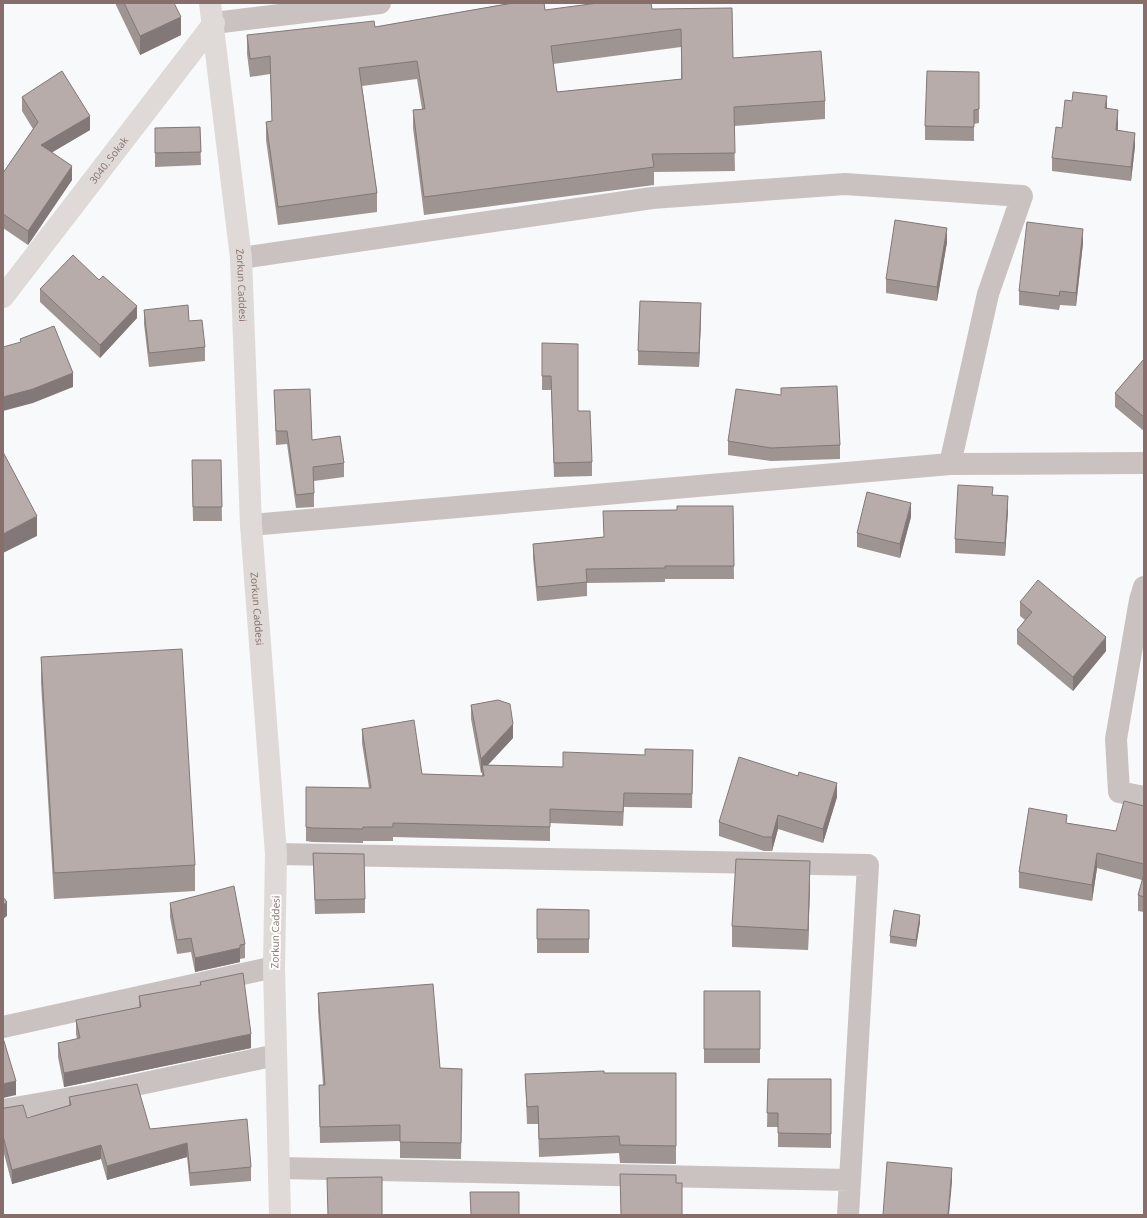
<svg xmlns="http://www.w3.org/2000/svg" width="1147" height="1218" viewBox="0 0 1147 1218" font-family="'Open Sans',sans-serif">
<rect width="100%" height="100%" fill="#f8f9fa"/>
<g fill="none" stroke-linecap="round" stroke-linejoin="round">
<path stroke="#c9c2c1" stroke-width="22" d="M 214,23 L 380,3
M 241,258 L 652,198 L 845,184 L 1022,196 L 988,294 L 950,464
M 251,525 L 950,464 L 1144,463
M 1144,587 L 1140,600 L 1116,739 L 1119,792 L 1144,797
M 276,854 L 868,865 L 848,1215
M 3,1027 L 274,967
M 3,1110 L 89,1095 L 276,1055
M 279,1168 L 850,1180"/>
<g stroke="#dfd9d7" stroke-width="22">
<path id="s1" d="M 210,3 L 241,258 L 251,525 L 276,854 L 274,967 L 280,1215"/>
<path id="s2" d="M 3,297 L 214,23"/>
</g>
</g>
<path fill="#9e9492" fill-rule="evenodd" d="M 115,3 L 174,3 L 181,35 L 140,55 Z
M 511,3 L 544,3 L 545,10 L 652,9 L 733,58 L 825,101 L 825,119 L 734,126 L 735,171 L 654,172 L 654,185 L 424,215 L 413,128 L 413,110 L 422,109 L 417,79 L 362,86 L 377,193 L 377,212 L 278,225 L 266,140 L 266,122 L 272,121 L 270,74 L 250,77 L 247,54 L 247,35 L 375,27 ZM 681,47 L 681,79 L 557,92 L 553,64 Z
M 979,86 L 979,123 L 974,124 L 974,141 L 925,140 L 925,126 Z
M 22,97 L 90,130 L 52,152 L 72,180 L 28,245 L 3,228 L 3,173 L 33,129 L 22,111 Z
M 1107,108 L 1118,123 L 1118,130 L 1135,146 L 1131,181 L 1052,171 L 1052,158 L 1062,128 Z
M 200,127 L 201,165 L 155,167 L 155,128 Z
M 947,242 L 937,301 L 886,293 L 886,279 Z
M 1083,243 L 1076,306 L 1060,305 L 1059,310 L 1019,305 L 1019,291 Z
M 40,289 L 137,318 L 100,358 L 40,302 Z
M 144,310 L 189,321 L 205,347 L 205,361 L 149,367 L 144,324 Z
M 701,317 L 699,367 L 638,365 L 638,351 Z
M 542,343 L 578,411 L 592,462 L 592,476 L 554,477 L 551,390 L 542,390 Z
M 1144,359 L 1144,431 L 1115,407 L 1115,393 Z
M 781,388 L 840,445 L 840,459 L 771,461 L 728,455 L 728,441 L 781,395 Z
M 274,390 L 312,440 L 344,463 L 344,477 L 314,481 L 314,507 L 296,508 L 287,444 L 276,445 Z
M 221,460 L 222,521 L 193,521 L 192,474 Z
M 993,495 L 1008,510 L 1005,556 L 955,553 L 955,539 Z
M 733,506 L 734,579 L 665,579 L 665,582 L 587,583 L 587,596 L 537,601 L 533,558 L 533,544 L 603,537 L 677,510 Z
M 911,517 L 900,558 L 857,547 L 857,533 Z
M 1020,602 L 1106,651 L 1073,691 L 1017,644 L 1017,630 L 1025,620 L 1020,616 Z
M 41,657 L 195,865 L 195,891 L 54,899 L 41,683 Z
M 471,705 L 513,738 L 488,765 L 563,767 L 645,755 L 693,750 L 692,808 L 624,807 L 623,826 L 550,823 L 550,841 L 393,837 L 393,841 L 363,841 L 363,843 L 312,842 L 306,841 L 306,787 L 369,788 L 362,743 L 362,729 L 422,774 L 482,776 L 482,772 L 481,773 L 471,719 Z
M 837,797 L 823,843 L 778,829 L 772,851 L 764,851 L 719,836 L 719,822 Z
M 1144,806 L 1144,912 L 1138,911 L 1138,895 L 1142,880 L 1097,868 L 1092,901 L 1019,888 L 1019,872 L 1067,823 L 1116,831 Z
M 313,853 L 365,899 L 365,913 L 315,914 Z
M 810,882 L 808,950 L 732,947 L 732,926 Z
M 170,903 L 245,944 L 245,958 L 240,959 L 240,962 L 195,972 L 191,952 L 177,954 L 170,917 Z
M 537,909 L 589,910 L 589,953 L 537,953 Z
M 920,922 L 916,947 L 890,943 L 890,936 Z
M 200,982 L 251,1048 L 64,1087 L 58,1057 L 58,1043 L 77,1039 L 76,1034 L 76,1020 L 139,1008 L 139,996 L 200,986 Z
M 704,991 L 760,991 L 760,1063 L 704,1063 Z
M 318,993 L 440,1068 L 462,1085 L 461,1159 L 400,1158 L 400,1141 L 320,1143 L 319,1085 L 323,1085 L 318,1009 Z
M 604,1073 L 676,1073 L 676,1164 L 620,1163 L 619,1153 L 539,1157 L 538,1124 L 527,1124 L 525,1074 Z
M 768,1079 L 831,1079 L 831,1148 L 778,1147 L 778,1127 L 767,1127 Z
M 69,1097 L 150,1129 L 251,1167 L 251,1181 L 190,1186 L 187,1157 L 107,1180 L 101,1159 L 12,1184 L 3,1150 L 3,1108 L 27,1118 L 69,1106 Z"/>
<path fill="#817877" d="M 181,17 L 181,35 L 140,55 L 140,36 Z
M 1107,96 L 1107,110 L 1105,108 Z
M 1118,110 L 1118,123 L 1116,144 L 1116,130 Z
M 90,116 L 90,130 L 41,159 L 41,145 Z
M 1135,133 L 1135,146 L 1131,181 L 1131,167 Z
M 72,166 L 72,180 L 28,245 L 28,231 Z
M 947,228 L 947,242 L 937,301 L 937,287 Z
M 1083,229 L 1083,243 L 1076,306 L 1076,293 Z
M 701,303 L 701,317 L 699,367 L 699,353 Z
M 137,306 L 137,318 L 100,358 L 100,345 Z
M 73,373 L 73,387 L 33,403 L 3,411 L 3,397 Z
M 1008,496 L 1008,510 L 1005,556 L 1005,543 Z
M 911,503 L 911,517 L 900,558 L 900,544 Z
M 37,516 L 37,536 L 3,553 L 3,534 Z
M 1106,637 L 1106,651 L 1073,691 L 1073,677 Z
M 513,724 L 513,738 L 483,770 L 482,765 L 482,772 L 481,773 L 481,759 Z
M 837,783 L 837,797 L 823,843 L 823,829 Z
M 778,815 L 778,829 L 772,851 L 772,837 Z
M 1097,853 L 1097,868 L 1092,901 L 1092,885 Z
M 810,861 L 810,882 L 808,950 L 808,930 Z
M 7,902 L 7,916 L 3,919 L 3,905 Z
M 920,915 L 920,922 L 916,947 L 916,940 Z
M 240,948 L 240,962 L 195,972 L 195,958 Z
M 251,1034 L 251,1048 L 64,1087 L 64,1073 Z
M 16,1081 L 16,1095 L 3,1098 L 3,1084 Z
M 187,1143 L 187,1157 L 107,1180 L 107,1166 Z
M 101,1145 L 101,1159 L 12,1184 L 12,1170 Z
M 952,1168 L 952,1182 L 949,1215 L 948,1215 Z"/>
<path fill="#b8acaa" stroke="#817877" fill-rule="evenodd" d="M 124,3 L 174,3 L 181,17 L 140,36 Z
M 513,3 L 544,3 L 545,10 L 598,3 L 651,3 L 652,9 L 732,8 L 733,58 L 821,51 L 825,101 L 734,107 L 735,153 L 652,154 L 654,167 L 424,197 L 413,110 L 425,109 L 417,61 L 359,68 L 377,193 L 278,207 L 266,122 L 272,121 L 270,56 L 250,59 L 247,35 L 374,21 L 375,27 ZM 681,29 L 682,79 L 557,92 L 551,46 Z
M 62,71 L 90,116 L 41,145 L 72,166 L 28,231 L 3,214 L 3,173 L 38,122 L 22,97 Z
M 927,71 L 979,72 L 979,109 L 974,110 L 974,127 L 925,126 Z
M 1073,92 L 1107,96 L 1105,108 L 1118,110 L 1116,130 L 1135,133 L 1131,167 L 1052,158 L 1056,127 L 1062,128 L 1065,100 L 1072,101 Z
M 200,127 L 201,152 L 155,153 L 155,128 Z
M 895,220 L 947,228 L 937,287 L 886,279 Z
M 1027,222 L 1083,229 L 1076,293 L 1060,291 L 1059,296 L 1019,291 Z
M 73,255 L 99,280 L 103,276 L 137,306 L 100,345 L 40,289 Z
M 640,301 L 701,303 L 699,353 L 638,351 Z
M 188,305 L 189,321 L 202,320 L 205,347 L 149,353 L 144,310 Z
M 54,326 L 73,373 L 33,389 L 3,397 L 3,347 L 21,342 L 20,339 Z
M 542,343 L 578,344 L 578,411 L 590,411 L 592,462 L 554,463 L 551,376 L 542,376 Z
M 1144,359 L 1144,417 L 1115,393 Z
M 837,386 L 840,445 L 771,448 L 728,441 L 736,389 L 781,395 L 781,388 Z
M 310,389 L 312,440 L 340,436 L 344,463 L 313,467 L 314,493 L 296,495 L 287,431 L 276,431 L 274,390 Z
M 3,452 L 37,516 L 3,534 Z
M 192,460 L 221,460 L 222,507 L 193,507 Z
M 958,485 L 993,487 L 992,495 L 1008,496 L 1005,543 L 955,539 Z
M 867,492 L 911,503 L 900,544 L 857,533 Z
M 677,506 L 733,506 L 734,566 L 665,566 L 665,568 L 586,569 L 587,582 L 537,587 L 533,544 L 604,537 L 603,511 L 677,510 Z
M 1038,580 L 1106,637 L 1073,677 L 1017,630 L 1032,612 L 1020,602 Z
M 182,649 L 195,865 L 54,873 L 41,657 Z
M 498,700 L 510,704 L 513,724 L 481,759 L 471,705 Z
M 414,720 L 422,774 L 484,776 L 482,765 L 563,767 L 563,752 L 645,755 L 645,749 L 693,750 L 692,794 L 624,793 L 623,812 L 550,809 L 550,827 L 393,823 L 393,827 L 363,827 L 363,829 L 312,828 L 306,827 L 306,787 L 371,788 L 362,729 Z
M 739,757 L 798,776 L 799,772 L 837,783 L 823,829 L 778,815 L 772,837 L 764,837 L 719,822 Z
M 1124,801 L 1144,806 L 1144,864 L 1097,853 L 1092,885 L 1019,872 L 1029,808 L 1067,815 L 1066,823 L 1116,831 Z
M 313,853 L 364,854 L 365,899 L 315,900 Z
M 736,859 L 810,861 L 808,930 L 732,926 Z
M 1144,874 L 1144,897 L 1138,895 Z
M 234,886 L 245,944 L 240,945 L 240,948 L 195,958 L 191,938 L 177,940 L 170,903 Z
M 3,897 L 7,902 L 3,905 Z
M 537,909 L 589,910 L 589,939 L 537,939 Z
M 894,910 L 920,915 L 916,940 L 890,936 Z
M 243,973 L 251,1034 L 64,1073 L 58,1043 L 80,1038 L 76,1020 L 141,1007 L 139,996 L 201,985 L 200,982 Z
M 433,984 L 440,1068 L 462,1069 L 461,1143 L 400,1142 L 400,1125 L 320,1127 L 319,1085 L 325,1085 L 318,993 Z
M 704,991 L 760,991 L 760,1049 L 704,1049 Z
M 3,1038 L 16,1081 L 3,1084 Z
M 604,1071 L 604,1073 L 676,1073 L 676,1146 L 620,1145 L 619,1136 L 539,1139 L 538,1106 L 527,1107 L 525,1074 Z
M 768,1079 L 831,1079 L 831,1134 L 778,1133 L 778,1113 L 767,1113 Z
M 137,1084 L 150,1129 L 247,1119 L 251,1167 L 190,1173 L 187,1143 L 107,1166 L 101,1145 L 12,1170 L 3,1136 L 3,1108 L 5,1108 L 23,1105 L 27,1118 L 71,1105 L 69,1097 Z
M 887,1162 L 952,1168 L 948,1215 L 883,1215 Z
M 620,1174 L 676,1175 L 676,1183 L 682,1183 L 682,1215 L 621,1215 Z
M 382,1177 L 382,1215 L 328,1215 L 327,1178 Z
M 470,1192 L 519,1192 L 519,1215 L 471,1215 Z"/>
<g text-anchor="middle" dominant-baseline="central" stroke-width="4" stroke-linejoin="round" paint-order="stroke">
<g font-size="10" fill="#876e6a" stroke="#fff">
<text stroke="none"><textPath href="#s2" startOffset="173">3040. Sokak</textPath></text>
<text stroke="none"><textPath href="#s1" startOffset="284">Zorkun Caddesi</textPath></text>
<text stroke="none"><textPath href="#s1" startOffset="608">Zorkun Caddesi</textPath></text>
<text transform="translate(275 932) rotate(-89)">Zorkun Caddesi</text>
</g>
</g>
<rect width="1147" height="1218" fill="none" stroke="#876e6a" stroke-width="8"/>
</svg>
